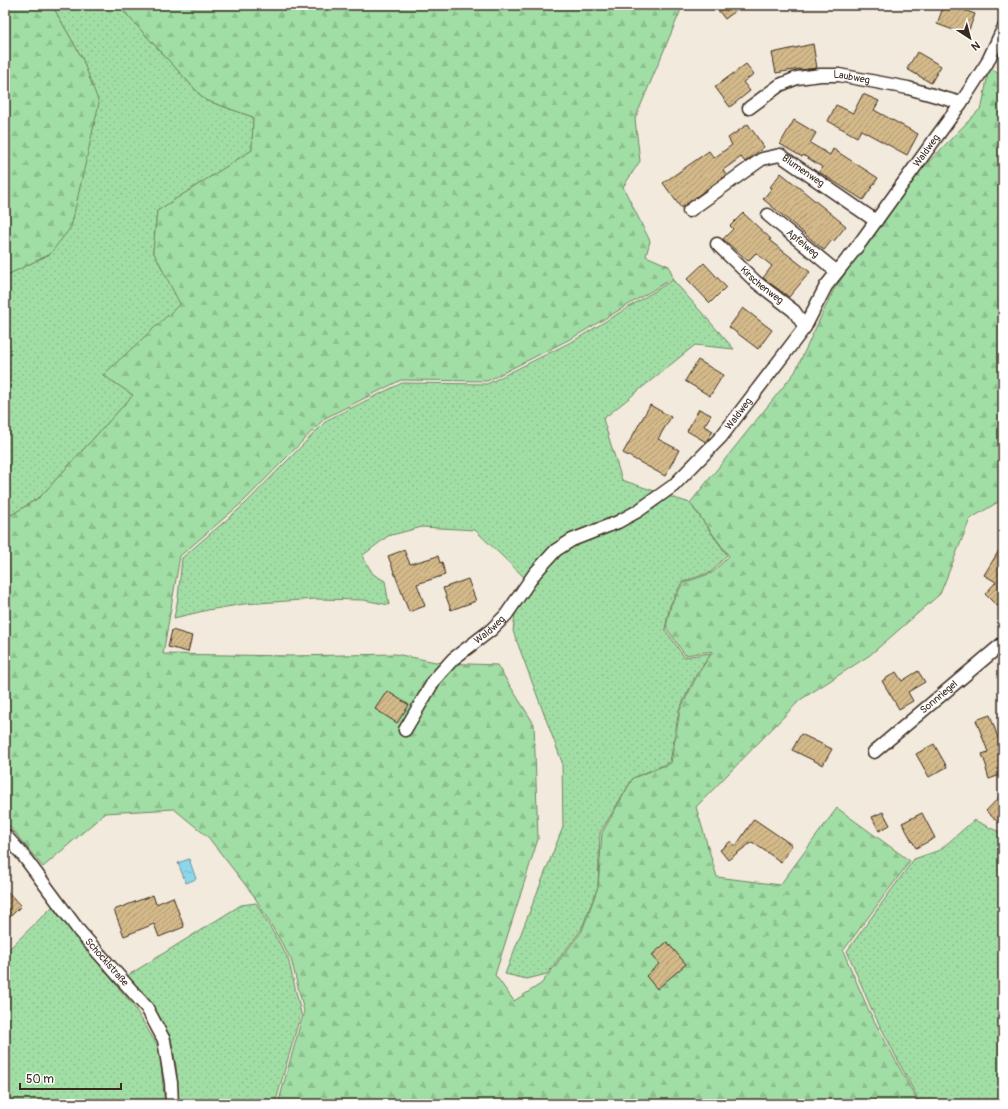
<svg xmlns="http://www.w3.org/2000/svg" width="1008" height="1109" viewBox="0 0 1008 1109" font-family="Pangolin,sans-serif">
<defs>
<pattern id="grass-dots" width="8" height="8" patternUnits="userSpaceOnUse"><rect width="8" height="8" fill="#a1dea5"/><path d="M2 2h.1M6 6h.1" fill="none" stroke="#8cbf8e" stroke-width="1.8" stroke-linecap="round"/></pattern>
<pattern id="forest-firs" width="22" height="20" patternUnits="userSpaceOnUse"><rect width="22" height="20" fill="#a1dea5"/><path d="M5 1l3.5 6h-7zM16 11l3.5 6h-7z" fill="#8cbf8e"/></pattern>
<pattern id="water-ripples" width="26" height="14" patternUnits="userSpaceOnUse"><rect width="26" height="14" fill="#8cd7ec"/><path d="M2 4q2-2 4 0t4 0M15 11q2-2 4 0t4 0" fill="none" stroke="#7ab9ca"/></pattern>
<pattern id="building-hatch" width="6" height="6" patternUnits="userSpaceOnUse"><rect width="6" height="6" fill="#d4ba8a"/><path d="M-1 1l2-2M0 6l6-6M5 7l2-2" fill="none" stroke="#ad9770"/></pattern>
</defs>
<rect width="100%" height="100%" fill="#f2eadc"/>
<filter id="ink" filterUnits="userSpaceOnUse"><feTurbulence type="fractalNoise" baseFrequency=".025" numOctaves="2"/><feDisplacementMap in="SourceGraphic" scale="8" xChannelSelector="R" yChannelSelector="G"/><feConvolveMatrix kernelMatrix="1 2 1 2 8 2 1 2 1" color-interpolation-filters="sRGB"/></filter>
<g filter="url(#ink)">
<path fill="url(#grass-dots)" stroke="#6e8462" d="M 52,5 L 118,5 L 205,100 L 253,117 L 252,150 L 157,211 L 153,251 L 181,304 L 104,375 L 133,395 L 40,497 L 5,519 L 5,499 L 7,498 L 5,487 L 5,276 L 50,254 L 91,136 L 98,104 L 82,58 Z
M 673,280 L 734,349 L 695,345 L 603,419 L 622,480 L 660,493 L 597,528 L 526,579 L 475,530 L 422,527 L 388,536 L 362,556 L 373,574 L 385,581 L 389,605 L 364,600 L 316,599 L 244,604 L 208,610 L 174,618 L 178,598 L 182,558 L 245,504 L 327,420 L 402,383 L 487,384 L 575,340 Z
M 668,496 L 690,503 L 727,555 L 711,572 L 682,582 L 670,605 L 665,629 L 684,657 L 712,653 L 697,673 L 679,710 L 670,762 L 633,778 L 600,833 L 598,887 L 581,930 L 547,974 L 527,979 L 505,974 L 563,827 L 562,762 L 513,631 L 515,614 L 526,592 L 561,552 Z
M 974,820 L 999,832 L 1003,838 L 1003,1104 L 922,1104 L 919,1101 L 872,1010 L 847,951 L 914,859 L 940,850 Z
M 256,903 L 288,958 L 301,1013 L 275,1104 L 179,1104 L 176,1066 L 171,1038 L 153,1006 L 127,976 L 241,905 Z
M 52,907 L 133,1005 L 159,1048 L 165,1104 L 5,1104 L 5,953 Z"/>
<path fill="url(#forest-firs)" stroke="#6e8462" d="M 5,5 L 52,5 L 82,58 L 99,103 L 71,227 L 50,254 L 5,276 Z
M 118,5 L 681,5 L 680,12 L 635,119 L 640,161 L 623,187 L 650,241 L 646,256 L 669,266 L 673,278 L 574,337 L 487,381 L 401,380 L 325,418 L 244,501 L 180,556 L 163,654 L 292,656 L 395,654 L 441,663 L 497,665 L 534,724 L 538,839 L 495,975 L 514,1001 L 541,984 L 582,931 L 598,887 L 602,833 L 633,778 L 671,763 L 680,710 L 698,674 L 713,651 L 685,655 L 666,627 L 671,605 L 683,583 L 712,573 L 729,556 L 690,503 L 795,372 L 833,291 L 853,262 L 872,238 L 918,173 L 982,107 L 989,67 L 1003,77 L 1003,499 L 970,519 L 940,594 L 870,655 L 800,700 L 696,807 L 717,877 L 780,885 L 837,808 L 910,861 L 843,951 L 869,1011 L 919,1104 L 278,1104 L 304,1011 L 291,959 L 254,896 L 208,837 L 174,809 L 105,813 L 43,867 L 5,821 L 5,519 L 40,497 L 133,395 L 103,375 L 180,304 L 153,251 L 157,211 L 252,150 L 253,117 L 205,100 Z"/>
<path fill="url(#water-ripples)" stroke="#6c929a" d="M 189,859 L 196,879 L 186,883 L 178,863 Z"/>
<path fill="url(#building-hatch)" stroke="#3b2a1e" d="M 714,5 L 743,5 L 725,19 Z
M 944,5 L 950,5 L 975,14 L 967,35 L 937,24 Z
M 813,44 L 817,68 L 800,70 L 800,69 L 776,73 L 772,53 Z
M 917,52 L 941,66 L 931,83 L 907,69 Z
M 746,64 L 754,74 L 743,82 L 750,91 L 730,107 L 715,87 Z
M 863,94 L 879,101 L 874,110 L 918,134 L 907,155 L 861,130 L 857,137 L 828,121 L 836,105 L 853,113 Z
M 794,120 L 816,133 L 810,143 L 830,155 L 833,149 L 878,178 L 863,200 L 819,172 L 822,167 L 803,155 L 802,157 L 780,144 Z
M 748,124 L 764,147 L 745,162 L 741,157 L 723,170 L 726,175 L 681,208 L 663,183 L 709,151 L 714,158 L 732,145 L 728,138 Z
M 781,173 L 846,226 L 834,241 L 832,240 L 824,250 L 763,199 L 772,188 L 770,187 Z
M 743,213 L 771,239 L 769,240 L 810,272 L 789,297 L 763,278 L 772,266 L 756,253 L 748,261 L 723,239 L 733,229 L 730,226 Z
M 704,263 L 726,287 L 710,303 L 687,279 Z
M 743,308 L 772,330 L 758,349 L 729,327 Z
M 698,360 L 723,375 L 710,396 L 685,381 Z
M 650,405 L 671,417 L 658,439 L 679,450 L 665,476 L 623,453 Z
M 699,409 L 711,415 L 704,426 L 713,431 L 706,442 L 687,431 Z
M 1003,544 L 1003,600 L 997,606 L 985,594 L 996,582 L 984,575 Z
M 404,550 L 410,564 L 438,556 L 440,563 L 442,562 L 445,575 L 417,584 L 425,606 L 409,612 L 388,556 Z
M 468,579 L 476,601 L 451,610 L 443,588 Z
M 172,630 L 192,636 L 188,652 L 168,647 Z
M 918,671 L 925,682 L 908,692 L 913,701 L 899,709 L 882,681 L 896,672 L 902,681 Z
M 387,691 L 409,705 L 397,723 L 375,709 Z
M 990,715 L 1003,752 L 1003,774 L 989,779 L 986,769 L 987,768 L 982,754 L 988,752 L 976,720 Z
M 801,734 L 832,749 L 823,765 L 792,750 Z
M 934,744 L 947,767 L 929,777 L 916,754 Z
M 1003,793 L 1003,827 L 986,811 Z
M 883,812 L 890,825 L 879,831 L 872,817 Z
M 922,813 L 935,838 L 916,848 L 902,823 Z
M 754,819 L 792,845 L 781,862 L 752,842 L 728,860 L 720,850 L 731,841 L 735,847 Z
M 5,889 L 21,906 L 5,922 Z
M 153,895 L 156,904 L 173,897 L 184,927 L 159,937 L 154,924 L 124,936 L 114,910 Z
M 667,942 L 686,964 L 657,989 L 646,976 L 659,964 L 652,955 Z"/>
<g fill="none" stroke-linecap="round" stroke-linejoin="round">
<g stroke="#3b2a1e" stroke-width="15">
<g id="minor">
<path id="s1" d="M 749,108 L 780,85 L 797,78 L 821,75 L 839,75 L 908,88 L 961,103"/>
<path id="s2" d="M 689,211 L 762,159 L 780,155 L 876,221"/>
<path id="s3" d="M 768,215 L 837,272"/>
<path id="s4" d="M 717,244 L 756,282 L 794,311 L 805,327"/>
<path id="s5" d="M 405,730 L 435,679 L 453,659 L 491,630 L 506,615 L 535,573 L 556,550 L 572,540 L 618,522 L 638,511 L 673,486 L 721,437 L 805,327 L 826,286 L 860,243 L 961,103 L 987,63 L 1003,29"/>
<path id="s6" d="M 874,752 L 1003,643"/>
<path id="s7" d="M 5,835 L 22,854 L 80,932 L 147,1008 L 164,1040 L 171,1083 L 172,1104"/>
</g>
</g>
<use href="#minor" stroke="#fff" stroke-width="12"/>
</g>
</g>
<g text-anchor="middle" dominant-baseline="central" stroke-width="4" stroke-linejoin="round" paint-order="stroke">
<g font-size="10" fill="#3b2a1e" stroke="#fff">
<text stroke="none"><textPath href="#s1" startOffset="112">Laubweg</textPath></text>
<text stroke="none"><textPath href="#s5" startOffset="793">Waldweg</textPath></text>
<text stroke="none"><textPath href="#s2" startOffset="136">Blumenweg</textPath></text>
<text stroke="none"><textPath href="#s3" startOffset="45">Apfelweg</textPath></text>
<text stroke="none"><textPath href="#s4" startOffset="61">Kirschenweg</textPath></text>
<text stroke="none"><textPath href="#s5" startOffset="469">Waldweg</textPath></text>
<text stroke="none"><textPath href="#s5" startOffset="133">Waldweg</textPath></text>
<text stroke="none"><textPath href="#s6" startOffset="85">Sonnriegel</textPath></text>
<text stroke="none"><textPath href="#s7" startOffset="163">Schöcklstraße</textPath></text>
</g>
</g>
<rect width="1008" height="1109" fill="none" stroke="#fff" stroke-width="20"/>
<rect x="10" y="10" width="988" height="1089" fill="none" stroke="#3b2a1e" stroke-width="1.5" filter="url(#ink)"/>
<g transform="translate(970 38) rotate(144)" stroke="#ffffff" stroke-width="3" paint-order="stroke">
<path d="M0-3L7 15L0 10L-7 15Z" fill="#3b2a1e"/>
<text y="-6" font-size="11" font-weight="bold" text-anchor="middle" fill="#3b2a1e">N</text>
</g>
<path d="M20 1083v6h101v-6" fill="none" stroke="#3b2a1e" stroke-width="2"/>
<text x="26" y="1083" font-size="12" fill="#3b2a1e" stroke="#ffffff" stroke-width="3" paint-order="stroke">50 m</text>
</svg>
